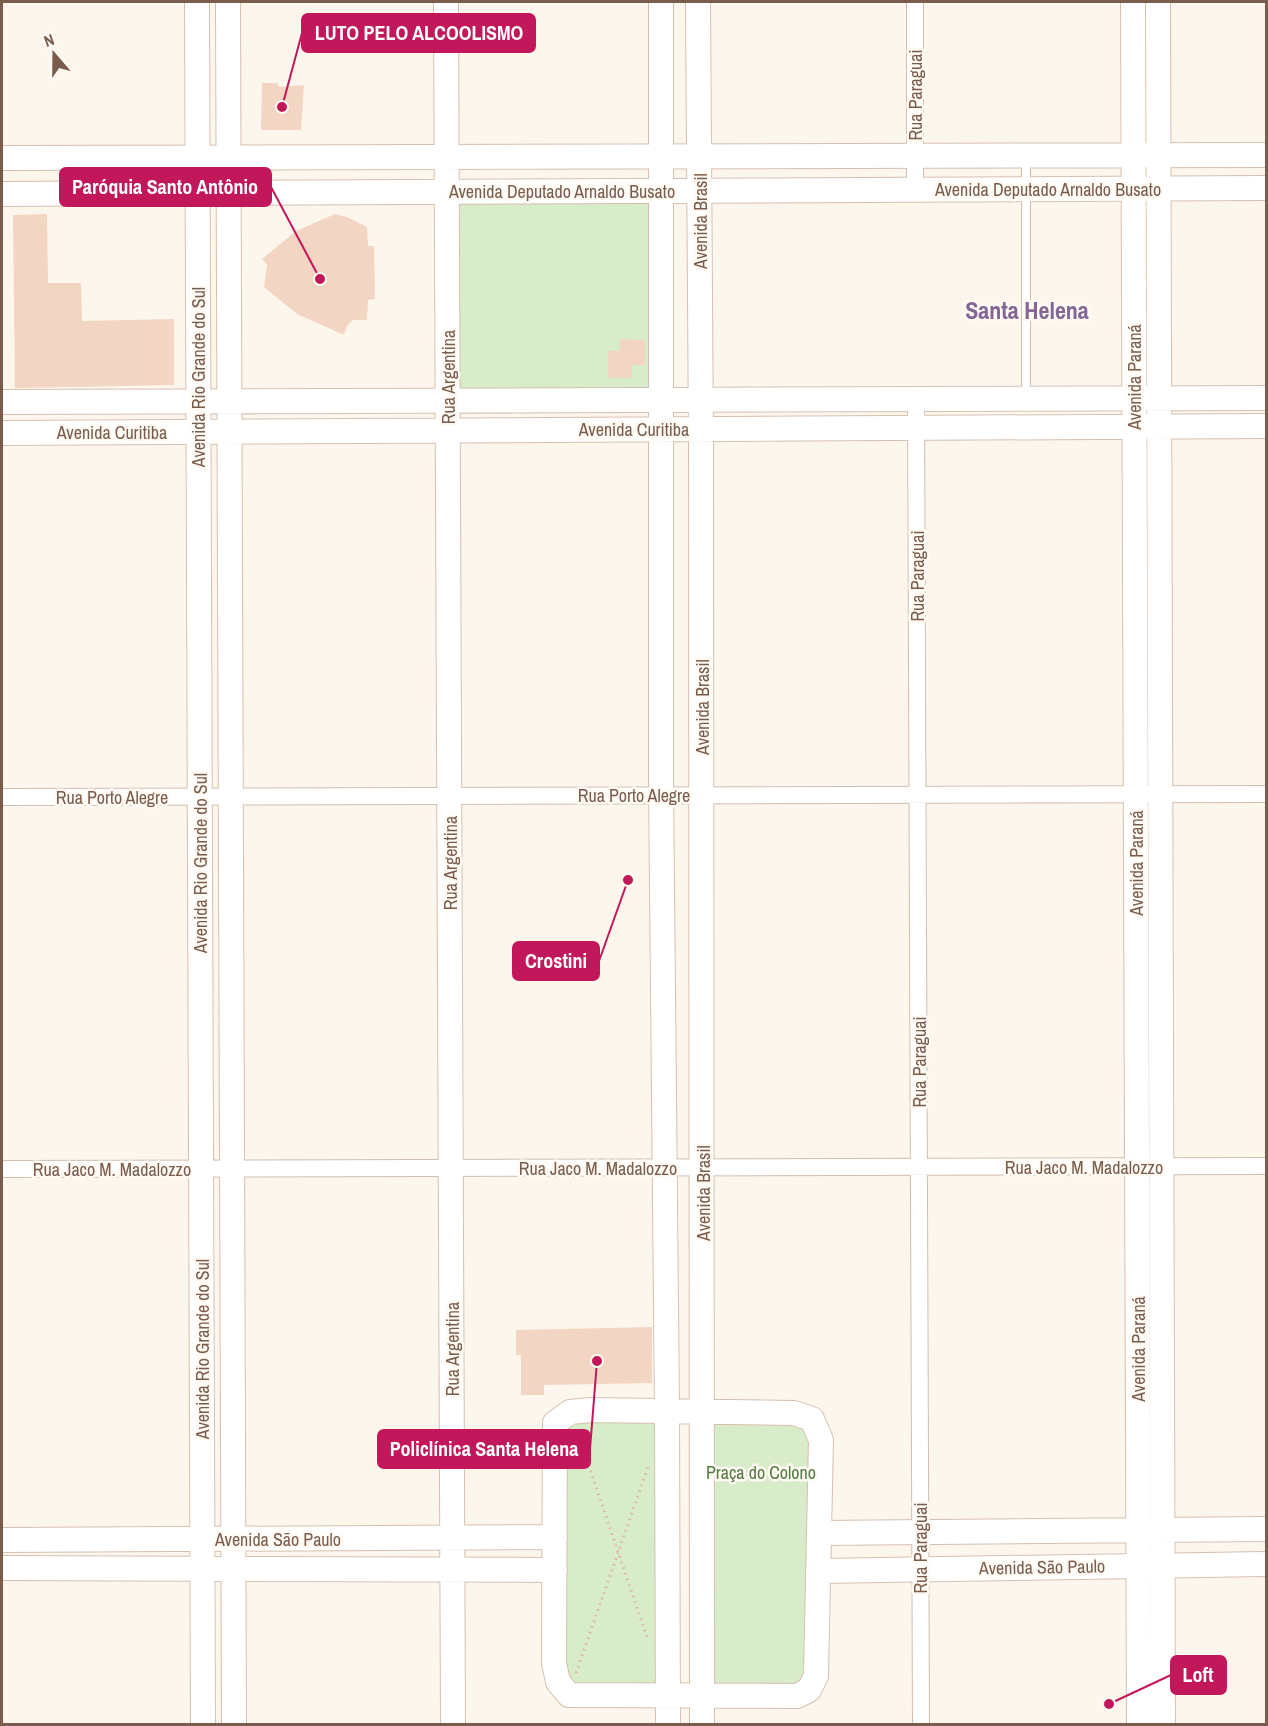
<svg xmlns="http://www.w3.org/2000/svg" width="1268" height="1726" viewBox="0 0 1268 1726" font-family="'Archivo Narrow',sans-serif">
<rect width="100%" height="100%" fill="#fdf6ec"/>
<path fill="#d8ecc9" d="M 452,197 L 657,199 L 658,396 L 453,395 Z
M 662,1416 L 662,1689 L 574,1690 L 563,1679 L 561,1428 L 569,1419 Z
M 708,1417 L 794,1418 L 816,1441 L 805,1685 L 708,1690 Z"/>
<path fill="#f3d5c3" d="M 262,83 L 278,83 L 279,87 L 304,85 L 301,130 L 261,130 Z
M 47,214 L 48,283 L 81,283 L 82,321 L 174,319 L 174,385 L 15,388 L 13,215 Z
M 335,214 L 347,217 L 367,227 L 368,246 L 374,246 L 375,299 L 368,300 L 367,320 L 353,320 L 347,326 L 344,335 L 297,314 L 264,287 L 267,264 L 262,259 L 296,231 Z
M 620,339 L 645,340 L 645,365 L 632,365 L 632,378 L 608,378 L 608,351 L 620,351 Z
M 652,1327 L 652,1383 L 544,1385 L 544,1395 L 521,1395 L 521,1355 L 516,1355 L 516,1330 Z"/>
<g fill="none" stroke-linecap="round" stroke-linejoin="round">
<g stroke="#d1beb0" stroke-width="10">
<path id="lane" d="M 1026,156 L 1026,395"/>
</g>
<g stroke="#d1beb0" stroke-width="18">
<path id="street" d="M 915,2 L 915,189
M 916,399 L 921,1724
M 2,797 L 1266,794
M 2,1169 L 1266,1166"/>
</g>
<g stroke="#d6c0b0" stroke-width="26">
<path id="secondary" d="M 197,2 L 203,1724
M 228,2 L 234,1724
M 446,2 L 453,1724
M 661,2 L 661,782 L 667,1411 L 668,1724
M 698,2 L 701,442 L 702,1724
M 1133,2 L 1139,1724
M 1158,2 L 1163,1724
M 2,158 L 1266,155
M 2,194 L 1266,188
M 2,402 L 1266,398
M 2,433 L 1266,426
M 591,1410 L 794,1413 L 812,1419 L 821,1440 L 816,1676 L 809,1690 L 797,1696 L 569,1695 L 558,1682 L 554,1663 L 555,1423 L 570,1412 Z
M 819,1533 L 1266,1529
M 2,1540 L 555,1537
M 2,1568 L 555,1570
M 818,1571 L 1266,1564"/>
</g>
<path stroke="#d9b8a5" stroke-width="3" stroke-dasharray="1.5 4.5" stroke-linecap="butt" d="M 577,1431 L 648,1640
M 576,1673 L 648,1467"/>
<use href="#lane" stroke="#fff" stroke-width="8"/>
<use href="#street" stroke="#fff" stroke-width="16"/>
<use href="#secondary" stroke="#fff" stroke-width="24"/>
</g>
<g text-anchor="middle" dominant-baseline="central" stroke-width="5" stroke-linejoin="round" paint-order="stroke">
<g font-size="18" fill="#7a5c4d" stroke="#fffaf3">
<text transform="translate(915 95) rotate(-90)">Rua Paraguai</text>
<text x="1048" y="189">Avenida Deputado Arnaldo Busato</text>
<text x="562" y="191">Avenida Deputado Arnaldo Busato</text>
<text transform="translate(700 221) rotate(-90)">Avenida Brasil</text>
<text transform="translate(198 377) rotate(-90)">Avenida Rio Grande do Sul</text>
<text transform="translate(448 377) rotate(-90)">Rua Argentina</text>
<text transform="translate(1134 377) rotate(-90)">Avenida Paraná</text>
<text x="634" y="429">Avenida Curitiba</text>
<text x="112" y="432">Avenida Curitiba</text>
<text transform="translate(917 576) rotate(-90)">Rua Paraguai</text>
<text transform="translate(702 707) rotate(-90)">Avenida Brasil</text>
<text x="634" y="795">Rua Porto Alegre</text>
<text x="112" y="797">Rua Porto Alegre</text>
<text transform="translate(200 863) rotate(-90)">Avenida Rio Grande do Sul</text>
<text transform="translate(450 863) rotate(-90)">Rua Argentina</text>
<text transform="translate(1136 863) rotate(-90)">Avenida Paraná</text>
<text transform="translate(919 1062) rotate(-90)">Rua Paraguai</text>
<text x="1084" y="1167">Rua Jaco M. Madalozzo</text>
<text x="598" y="1168">Rua Jaco M. Madalozzo</text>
<text x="112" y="1169">Rua Jaco M. Madalozzo</text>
<text transform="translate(703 1193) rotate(-90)">Avenida Brasil</text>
<text transform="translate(202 1349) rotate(-90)">Avenida Rio Grande do Sul</text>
<text transform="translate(452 1349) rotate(-90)">Rua Argentina</text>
<text transform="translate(1138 1349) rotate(-90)">Avenida Paraná</text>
<text x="278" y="1539">Avenida São Paulo</text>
<text transform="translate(920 1548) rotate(-90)">Rua Paraguai</text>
<text transform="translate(1042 1567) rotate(-1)">Avenida São Paulo</text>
</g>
<g font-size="18" fill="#537a41" stroke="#fffaf3">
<text x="761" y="1472">Praça do Colono</text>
</g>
<g font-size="24" font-weight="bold" fill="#846695" stroke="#fffaf3">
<text x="1027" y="310">Santa Helena</text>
</g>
</g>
<path fill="none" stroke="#c2185b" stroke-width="2" d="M282 107L302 33M320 279L271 187M628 880L599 961M597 1361L590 1449M1109 1704L1171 1675"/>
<g fill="#c2185b" stroke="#fffaf3" stroke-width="2">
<circle cx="282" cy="107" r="6"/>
<circle cx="320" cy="279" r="6"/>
<circle cx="628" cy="880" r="6"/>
<circle cx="597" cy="1361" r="6"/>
<circle cx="1109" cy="1704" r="6"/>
</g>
<g fill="#c2185b" stroke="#c2185b" stroke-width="2">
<rect x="302" y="14" width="233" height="38" rx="6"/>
<rect x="60" y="168" width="211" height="38" rx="6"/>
<rect x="513" y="942" width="86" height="38" rx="6"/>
<rect x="378" y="1430" width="212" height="38" rx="6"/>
<rect x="1171" y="1656" width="55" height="38" rx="6"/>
</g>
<g font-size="20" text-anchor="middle" font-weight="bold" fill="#fff">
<text x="419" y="40">LUTO PELO ALCOOLISMO</text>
<text x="165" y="194">Paróquia Santo Antônio</text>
<text x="556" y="968">Crostini</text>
<text x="484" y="1456">Policlínica Santa Helena</text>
<text x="1198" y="1682">Loft</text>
</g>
<rect width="1268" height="1726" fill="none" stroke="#7a5c4d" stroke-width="6"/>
<g transform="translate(54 54) rotate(340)" stroke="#fffaf3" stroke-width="4.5" paint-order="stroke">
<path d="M0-4.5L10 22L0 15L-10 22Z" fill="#7a5c4d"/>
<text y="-9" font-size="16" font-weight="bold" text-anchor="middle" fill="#7a5c4d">N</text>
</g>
</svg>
